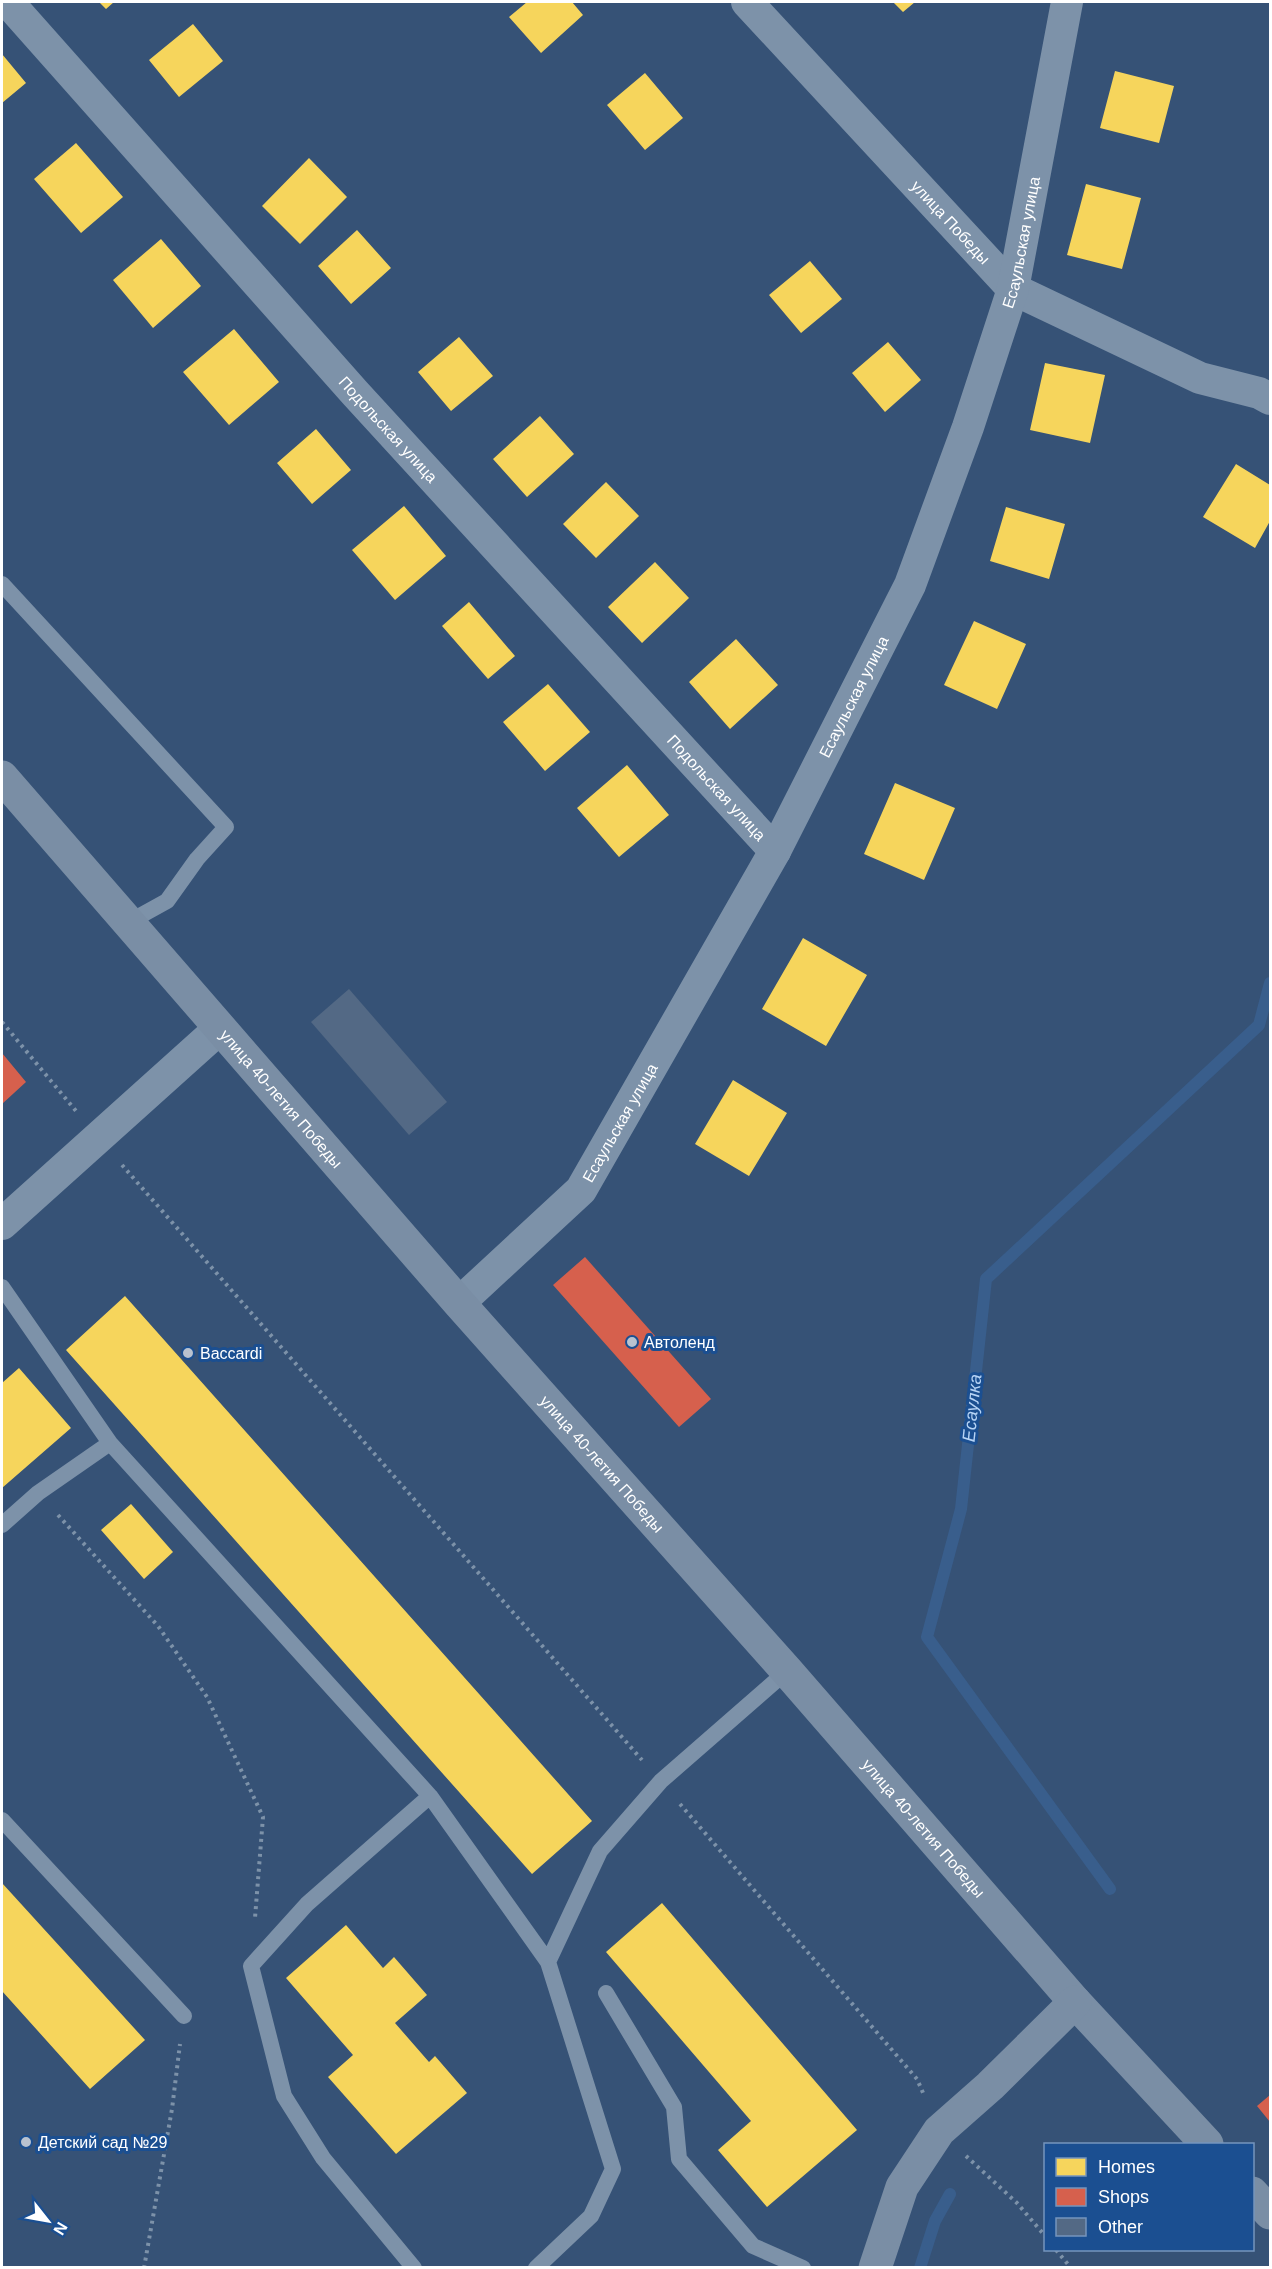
<svg xmlns="http://www.w3.org/2000/svg" width="1272" height="2269" viewBox="0 0 1272 2269" font-family="Helvetica,sans-serif">
<rect width="100%" height="100%" fill="#365276"/>
<path fill="#f6d55c" d="M 99,2 L 114,2 L 106,9 Z
M 527,2 L 572,2 L 583,15 L 541,53 L 509,17 Z
M 893,2 L 915,2 L 903,12 Z
M 193,24 L 223,61 L 179,97 L 149,60 Z
M 2,54 L 26,83 L 2,103 Z
M 1115,71 L 1174,86 L 1159,143 L 1100,128 Z
M 645,73 L 683,118 L 645,150 L 607,105 Z
M 76,143 L 123,197 L 81,233 L 34,179 Z
M 309,158 L 347,197 L 300,244 L 262,206 Z
M 1086,184 L 1141,198 L 1122,269 L 1067,255 Z
M 357,230 L 391,268 L 351,304 L 318,266 Z
M 161,239 L 201,286 L 153,328 L 113,280 Z
M 810,261 L 842,299 L 801,333 L 769,295 Z
M 234,329 L 279,382 L 229,425 L 183,372 Z
M 459,337 L 493,376 L 451,411 L 418,372 Z
M 888,342 L 921,380 L 885,412 L 852,373 Z
M 1045,363 L 1105,375 L 1090,443 L 1030,430 Z
M 540,416 L 574,454 L 527,497 L 493,459 Z
M 316,429 L 351,470 L 312,504 L 277,463 Z
M 1236,464 L 1270,485 L 1270,521 L 1255,548 L 1203,517 Z
M 606,482 L 639,516 L 596,558 L 563,524 Z
M 404,506 L 446,556 L 395,600 L 352,550 Z
M 1006,507 L 1065,524 L 1049,579 L 990,561 Z
M 655,562 L 689,598 L 642,643 L 608,607 Z
M 469,602 L 515,656 L 488,679 L 442,626 Z
M 974,621 L 1026,644 L 997,709 L 944,685 Z
M 736,639 L 778,685 L 730,729 L 689,682 Z
M 548,684 L 590,732 L 545,771 L 503,722 Z
M 627,765 L 669,815 L 619,857 L 577,808 Z
M 895,783 L 955,808 L 924,880 L 864,854 Z
M 803,938 L 867,975 L 826,1046 L 762,1009 Z
M 733,1080 L 787,1113 L 749,1176 L 695,1144 Z
M 125,1296 L 592,1821 L 532,1874 L 66,1350 Z
M 19,1368 L 71,1428 L 2,1488 L 2,1383 Z
M 131,1504 L 173,1552 L 144,1579 L 101,1530 Z
M 2,1883 L 145,2040 L 90,2089 L 2,1991 Z
M 662,1903 L 857,2130 L 767,2207 L 718,2150 L 751,2121 L 606,1952 Z
M 346,1925 L 383,1968 L 394,1957 L 427,1995 L 395,2023 L 429,2062 L 435,2056 L 467,2093 L 396,2154 L 328,2077 L 353,2055 L 286,1978 Z"/>
<path fill="#d6604d" d="M 2,1053 L 26,1082 L 2,1104 Z
M 585,1257 L 711,1399 L 679,1427 L 553,1285 Z
M 1270,2095 L 1270,2122 L 1257,2106 Z"/>
<g fill="none" stroke-linecap="round" stroke-linejoin="round">
<path stroke="#395e8c" stroke-width="12" d="M 1110,1889 L 927,1637 L 961,1509 L 986,1279 L 1259,1025 L 1270,983
M 920,2268 L 935,2221 L 950,2194"/>
</g>
<path fill="#536985" d="M 349,989 L 447,1102 L 409,1135 L 311,1022 Z"/>
<g fill="none" stroke-linecap="round" stroke-linejoin="round">
<path stroke="#7d92a9" stroke-width="4" stroke-dasharray="3 4.5" stroke-linecap="butt" d="M 2,1022 L 76,1111
M 122,1165 L 642,1760
M 58,1515 L 158,1626 L 207,1697 L 263,1817 L 255,1918
M 680,1804 L 917,2079 L 924,2095
M 966,2156 L 1017,2203 L 1046,2237
M 1056,2250 L 1071,2268
M 144,2268 L 172,2109 L 180,2044"/>
<path stroke="#7d92a9" stroke-width="16" d="M 2,584 L 226,827 L 197,859 L 167,901 L 129,922
M 2,1287 L 110,1443 L 430,1796 L 548,1962
M 2,1525 L 38,1493 L 110,1443
M 2,1820 L 184,2016
M 606,1993 L 674,2107 L 679,2159 L 753,2246 L 803,2268
M 414,2268 L 323,2158 L 284,2096 L 251,1966 L 307,1904 L 430,1796
M 536,2268 L 591,2216 L 613,2169 L 548,1962 L 600,1851 L 661,1781 L 787,1671"/>
<g stroke="#7d92a9" stroke-width="32">
<path id="s1" d="M 8,2 L 355,393 L 775,851"/>
<path id="s2" d="M 747,2 L 1013,289 L 1200,378 L 1259,393 L 1270,399"/>
<path d="M 2,1224 L 219,1029"/>
<path id="s3" d="M 459,1303 L 581,1190 L 775,851 L 910,585 L 968,427 L 1013,289 L 1067,2"/>
</g>
<g stroke="#7a8ea5" stroke-width="33">
<path id="s4" d="M 2,777 L 459,1303 L 787,1671 L 1075,2002 L 1207,2144"/>
<path d="M 1252,2193 L 1270,2213"/>
<path d="M 875,2268 L 902,2187 L 939,2131 L 990,2086 L 1075,2002"/>
</g>
</g>
<g fill="#b9c2cf" stroke="#1b4f91" stroke-width="2">
<circle cx="632" cy="1342" r="6"/>
<circle cx="188" cy="1353" r="6"/>
<circle cx="26" cy="2142" r="6"/>
</g>
<g text-anchor="middle" dominant-baseline="central" stroke-width="6" stroke-linejoin="round" paint-order="stroke">
<g font-size="16" fill="#fff" stroke="#1b4f91">
<text stroke="none"><textPath href="#s2" startOffset="300">улица Победы</textPath></text>
<text stroke="none"><textPath href="#s3" startOffset="1216">Есаульская улица</textPath></text>
<text stroke="none"><textPath href="#s1" startOffset="572">Подольская улица</textPath></text>
<text stroke="none"><textPath href="#s3" startOffset="730">Есаульская улица</textPath></text>
<text stroke="none"><textPath href="#s1" startOffset="1058">Подольская улица</textPath></text>
<text stroke="none"><textPath href="#s4" startOffset="426">улица 40-летия Победы</textPath></text>
<text stroke="none"><textPath href="#s3" startOffset="244">Есаульская улица</textPath></text>
<text stroke="none"><textPath href="#s4" startOffset="912">улица 40-летия Победы</textPath></text>
<text stroke="none"><textPath href="#s4" startOffset="1398">улица 40-летия Победы</textPath></text>
</g>
<g font-size="16" fill="#fff" stroke="#1b4f91" text-anchor="start">
<text x="644" y="1342">Автоленд</text>
<text x="200" y="1353">Baccardi</text>
<text x="38" y="2142">Детский сад №29</text>
</g>
<g font-size="18" font-style="italic" fill="#b6d3f5" stroke="#1b4f91">
<text transform="translate(972 1408) rotate(-84)">Есаулка</text>
</g>
</g>
<rect width="1272" height="2269" fill="none" stroke="#ffffff" stroke-width="6"/>
<rect x="1044" y="2143" width="210" height="108" fill="#1b4f91" stroke="#7695bd" stroke-width="1.5"/>
<rect x="1056" y="2158" width="30" height="18" fill="#f6d55c" stroke="#7695bd" stroke-width="1.5"/>
<text x="1098" y="2173" font-size="18" fill="#ffffff">Homes</text>
<rect x="1056" y="2188" width="30" height="18" fill="#d6604d" stroke="#7695bd" stroke-width="1.5"/>
<text x="1098" y="2203" font-size="18" fill="#ffffff">Shops</text>
<rect x="1056" y="2218" width="30" height="18" fill="#536985" stroke="#7695bd" stroke-width="1.5"/>
<text x="1098" y="2233" font-size="18" fill="#ffffff">Other</text>
<g transform="translate(48 2221) rotate(121)" stroke="#1b4f91" stroke-width="4.5" paint-order="stroke">
<path d="M0-4.5L10 22L0 15L-10 22Z" fill="#ffffff"/>
<text y="-9" font-size="16" font-weight="bold" text-anchor="middle" fill="#ffffff">N</text>
</g>
</svg>
